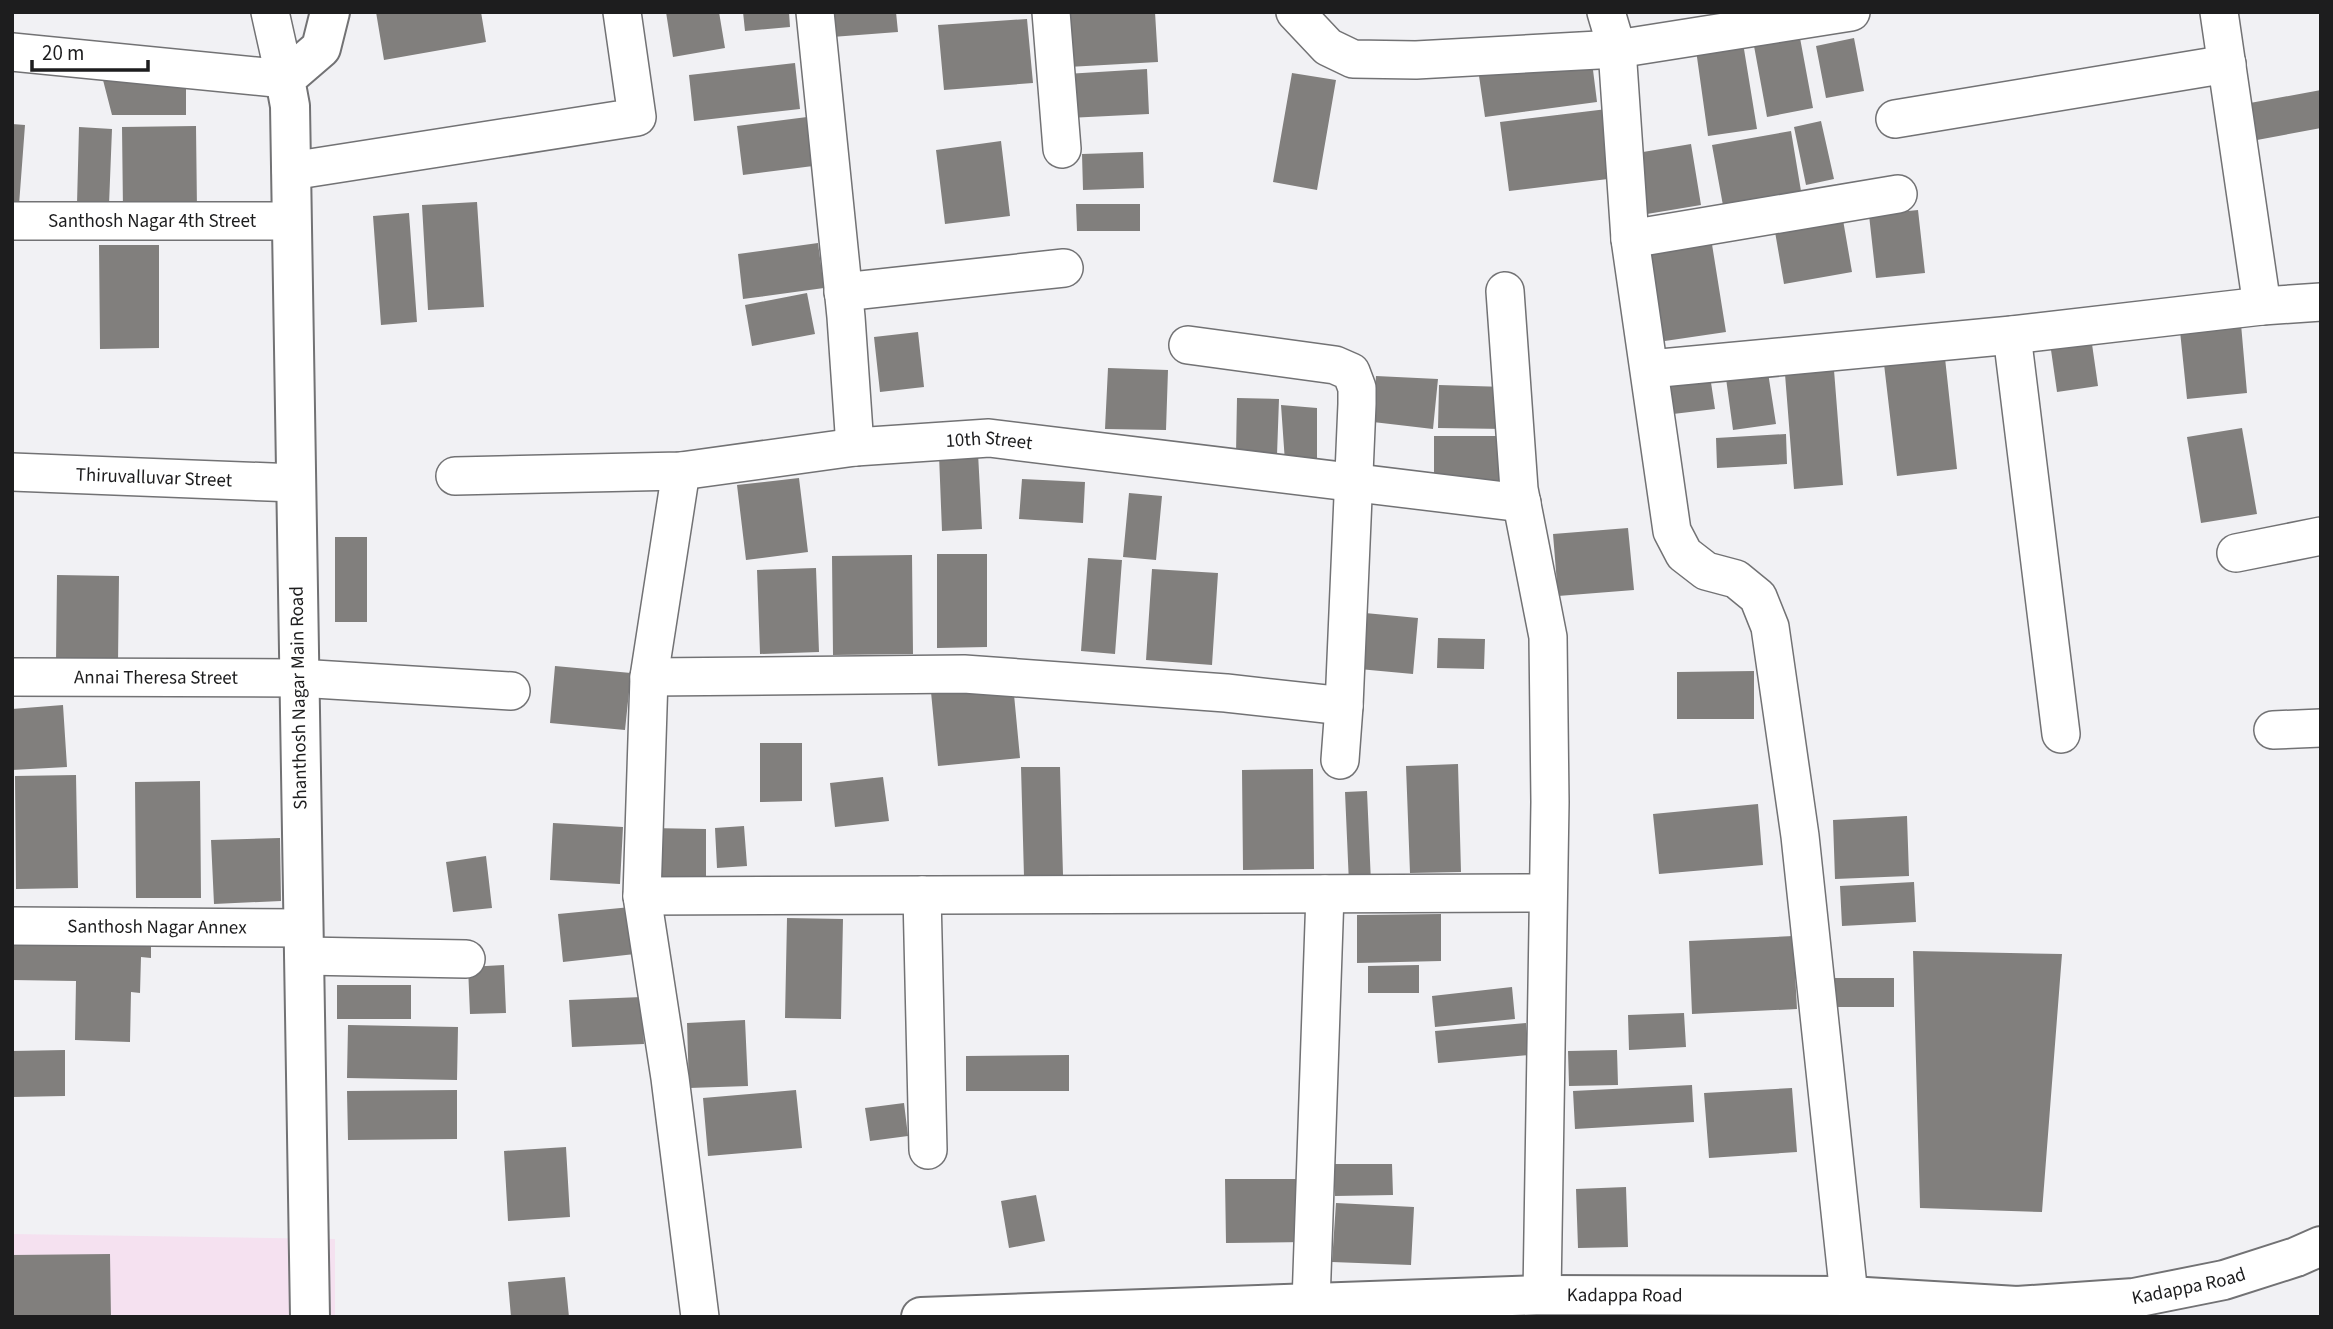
<svg xmlns="http://www.w3.org/2000/svg" width="2333" height="1329" viewBox="0 0 2333 1329" font-family="'Source Sans 3',sans-serif">
<rect width="100%" height="100%" fill="#f1f1f4"/>
<path fill="#f5e1f0" d="M 12,1234 L 335,1239 L 335,1317 L 12,1317 Z"/>
<path fill="#817f7d" d="M 376,12 L 481,12 L 486,42 L 384,60 Z
M 666,12 L 719,12 L 725,48 L 673,57 Z
M 743,12 L 789,12 L 790,27 L 745,31 Z
M 830,12 L 896,12 L 898,32 L 832,37 Z
M 1065,12 L 1155,12 L 1158,62 L 1068,67 Z
M 1027,19 L 1033,83 L 944,90 L 938,25 Z
M 1800,38 L 1813,108 L 1767,117 L 1754,46 Z
M 1854,38 L 1864,91 L 1826,98 L 1816,46 Z
M 1743,43 L 1757,129 L 1708,136 L 1696,50 Z
M 1592,62 L 1597,102 L 1485,117 L 1479,76 Z
M 795,63 L 800,109 L 694,121 L 689,75 Z
M 1147,69 L 1149,114 L 1068,118 L 1066,74 Z
M 1292,73 L 1336,80 L 1317,190 L 1273,182 Z
M 103,80 L 186,88 L 186,115 L 112,115 Z
M 2321,90 L 2321,128 L 2257,140 L 2250,103 Z
M 1607,109 L 1616,178 L 1509,191 L 1500,122 Z
M 815,116 L 821,165 L 743,175 L 737,126 Z
M 1821,121 L 1834,179 L 1806,185 L 1794,127 Z
M 12,124 L 25,125 L 19,205 L 12,204 Z
M 196,126 L 197,211 L 123,211 L 122,127 Z
M 79,127 L 112,129 L 109,205 L 77,204 Z
M 1791,131 L 1802,197 L 1724,211 L 1712,145 Z
M 1001,141 L 1010,216 L 945,224 L 936,150 Z
M 1691,144 L 1701,205 L 1647,214 L 1637,153 Z
M 1143,152 L 1144,188 L 1083,190 L 1082,154 Z
M 477,202 L 484,307 L 428,310 L 422,205 Z
M 1076,204 L 1140,204 L 1140,231 L 1077,231 Z
M 1918,210 L 1925,273 L 1876,278 L 1869,215 Z
M 409,213 L 417,322 L 381,325 L 373,216 Z
M 1842,214 L 1852,272 L 1784,284 L 1774,226 Z
M 1711,238 L 1726,332 L 1658,342 L 1644,249 Z
M 818,243 L 824,288 L 743,299 L 738,254 Z
M 99,245 L 159,245 L 159,348 L 100,349 Z
M 807,293 L 815,334 L 752,346 L 745,305 Z
M 2241,324 L 2247,393 L 2187,399 L 2180,331 Z
M 918,332 L 924,387 L 880,392 L 874,337 Z
M 2091,337 L 2098,386 L 2057,392 L 2050,343 Z
M 1945,358 L 1957,469 L 1897,476 L 1884,364 Z
M 1767,366 L 1776,424 L 1733,430 L 1725,371 Z
M 1108,368 L 1168,370 L 1166,430 L 1105,429 Z
M 1834,370 L 1843,485 L 1794,489 L 1785,374 Z
M 1376,376 L 1438,379 L 1433,429 L 1373,422 Z
M 1710,376 L 1715,409 L 1673,414 L 1668,381 Z
M 1439,385 L 1506,387 L 1505,429 L 1438,428 Z
M 1237,398 L 1279,399 L 1277,455 L 1236,454 Z
M 1281,405 L 1317,408 L 1317,473 L 1285,462 Z
M 2242,428 L 2257,514 L 2201,523 L 2187,437 Z
M 1786,434 L 1787,464 L 1717,468 L 1716,438 Z
M 1434,436 L 1509,436 L 1508,488 L 1434,488 Z
M 978,453 L 982,529 L 942,531 L 939,455 Z
M 799,478 L 808,552 L 746,560 L 737,485 Z
M 1022,479 L 1085,482 L 1083,523 L 1019,519 Z
M 1129,493 L 1162,496 L 1156,560 L 1123,557 Z
M 1628,528 L 1634,590 L 1558,596 L 1553,534 Z
M 335,537 L 367,537 L 367,622 L 335,622 Z
M 937,554 L 987,554 L 987,647 L 937,648 Z
M 912,555 L 913,654 L 833,655 L 832,556 Z
M 1088,558 L 1122,560 L 1115,654 L 1081,651 Z
M 816,568 L 819,652 L 760,654 L 757,570 Z
M 1152,569 L 1218,573 L 1212,665 L 1146,660 Z
M 57,575 L 119,576 L 118,663 L 56,662 Z
M 1365,613 L 1418,618 L 1413,674 L 1359,669 Z
M 1438,638 L 1485,639 L 1484,669 L 1437,668 Z
M 555,666 L 631,673 L 625,730 L 550,723 Z
M 1754,671 L 1754,719 L 1677,719 L 1677,672 Z
M 1013,684 L 1020,758 L 938,766 L 931,692 Z
M 63,705 L 67,767 L 12,770 L 12,709 Z
M 760,743 L 802,743 L 802,801 L 760,802 Z
M 1458,764 L 1461,872 L 1410,873 L 1406,766 Z
M 1021,767 L 1060,767 L 1063,875 L 1024,877 Z
M 1313,769 L 1314,869 L 1243,870 L 1242,770 Z
M 76,775 L 78,888 L 16,889 L 15,776 Z
M 883,777 L 889,821 L 835,827 L 830,783 Z
M 200,781 L 201,898 L 136,898 L 135,782 Z
M 1367,791 L 1371,883 L 1349,884 L 1345,792 Z
M 1758,804 L 1763,865 L 1659,874 L 1653,814 Z
M 1907,816 L 1909,876 L 1835,879 L 1833,820 Z
M 553,823 L 623,827 L 620,884 L 550,880 Z
M 744,826 L 747,866 L 717,868 L 715,828 Z
M 649,828 L 706,829 L 706,883 L 648,883 Z
M 280,838 L 281,901 L 214,904 L 211,840 Z
M 486,856 L 492,908 L 453,912 L 446,862 Z
M 1914,882 L 1916,922 L 1842,926 L 1840,886 Z
M 631,907 L 635,954 L 563,962 L 558,914 Z
M 1441,914 L 1441,961 L 1357,963 L 1357,915 Z
M 787,918 L 843,919 L 841,1019 L 785,1018 Z
M 12,928 L 151,931 L 151,958 L 141,957 L 140,993 L 131,992 L 130,1042 L 75,1040 L 76,981 L 12,980 Z
M 1793,936 L 1797,1009 L 1692,1014 L 1689,941 Z
M 1913,951 L 2062,954 L 2042,1212 L 1920,1208 Z
M 504,965 L 506,1013 L 470,1014 L 468,967 Z
M 1419,965 L 1419,993 L 1368,993 L 1368,966 Z
M 1824,978 L 1894,978 L 1894,1007 L 1823,1007 Z
M 337,985 L 411,985 L 411,1019 L 337,1019 Z
M 1512,987 L 1515,1019 L 1435,1027 L 1432,996 Z
M 642,997 L 644,1044 L 572,1047 L 569,1000 Z
M 1684,1013 L 1686,1047 L 1629,1050 L 1628,1015 Z
M 745,1020 L 748,1086 L 689,1088 L 687,1023 Z
M 1526,1023 L 1529,1055 L 1438,1063 L 1435,1031 Z
M 348,1025 L 458,1027 L 457,1080 L 347,1078 Z
M 65,1050 L 65,1096 L 12,1097 L 12,1051 Z
M 1617,1050 L 1618,1085 L 1569,1086 L 1568,1051 Z
M 1069,1055 L 1069,1091 L 966,1091 L 966,1056 Z
M 1692,1085 L 1694,1122 L 1575,1129 L 1573,1091 Z
M 1792,1088 L 1797,1152 L 1709,1158 L 1704,1093 Z
M 457,1090 L 457,1139 L 348,1140 L 347,1091 Z
M 796,1090 L 802,1148 L 708,1156 L 703,1098 Z
M 904,1103 L 908,1136 L 870,1141 L 865,1108 Z
M 566,1147 L 570,1217 L 508,1221 L 504,1151 Z
M 1334,1164 L 1392,1164 L 1393,1195 L 1335,1196 Z
M 1225,1179 L 1306,1179 L 1306,1242 L 1226,1243 Z
M 1626,1187 L 1628,1247 L 1578,1248 L 1576,1189 Z
M 1036,1195 L 1045,1241 L 1009,1248 L 1001,1201 Z
M 1336,1203 L 1414,1207 L 1411,1265 L 1332,1262 Z
M 110,1254 L 111,1317 L 12,1317 L 12,1255 Z
M 565,1277 L 569,1317 L 511,1317 L 508,1282 Z"/>
<g fill="none" stroke-linecap="round" stroke-linejoin="round">
<g stroke="#727274" stroke-width="40">
<g id="minor">
<path d="M 815,12 L 846,317 L 855,447"/>
<path d="M 1051,12 L 1062,149"/>
<path d="M 1295,12 L 1328,47 L 1353,59 L 1416,60 L 1617,49 L 1851,12"/>
<path d="M 1606,12 L 1617,49 L 1630,239 L 1672,531 L 1684,554 L 1706,571 L 1736,579 L 1758,597 L 1770,627 L 1800,836 L 1849,1296"/>
<path d="M 2219,12 L 2262,306"/>
<path d="M 12,52 L 285,79 L 270,12"/>
<path d="M 1895,119 L 2227,64"/>
<path d="M 291,171 L 637,117 L 622,12"/>
<path id="s1" d="M 12,221 L 291,221"/>
<path d="M 1630,239 L 1898,194"/>
<path d="M 1505,291 L 1519,489 L 1548,637 L 1550,802 L 1542,1295"/>
<path d="M 843,292 L 1064,268"/>
<path d="M 2012,335 L 2061,734"/>
<path d="M 1188,345 L 1335,365 L 1351,372 L 1357,388 L 1357,404 L 1344,706 L 1340,760"/>
<path d="M 1650,369 L 2012,335 L 2262,306 L 2321,302"/>
<path d="M 681,471 L 649,677 L 642,896 L 670,1078 L 700,1317"/>
<path id="s2" d="M 12,472 L 296,483"/>
<path id="s3" d="M 455,476 L 681,471 L 855,447 L 989,438 L 1522,503"/>
<path d="M 2236,553 L 2321,536"/>
<path id="s4" d="M 12,677 L 298,678 L 511,691"/>
<path d="M 649,677 L 964,674 L 1226,693 L 1344,706"/>
<path d="M 2273,730 L 2321,728"/>
<path d="M 922,895 L 928,1150"/>
<path d="M 642,896 L 1548,893"/>
<path id="s5" d="M 12,926 L 303,928"/>
<path d="M 304,956 L 466,959"/>
<path d="M 1311,1303 L 1325,894"/>
</g>
</g>
<g stroke="#727274" stroke-width="42">
<path id="tertiary" d="M 310,1317 L 290,106 L 285,79 L 321,48 L 330,12"/>
</g>
<g stroke="#727274" stroke-width="42">
<g id="secondary">
<path id="s6" d="M 921,1317 L 1542,1295 L 1849,1296 L 2017,1306 L 2134,1298 L 2224,1280 L 2296,1257 L 2321,1246"/>
</g>
</g>
<use href="#minor" stroke="#fff" stroke-width="37"/>
<use href="#tertiary" stroke="#fff" stroke-width="38"/>
<use href="#secondary" stroke="#fff" stroke-width="38"/>
</g>
<g text-anchor="middle" dominant-baseline="central" stroke-width="6" stroke-linejoin="round" paint-order="stroke">
<g font-size="19" fill="#1d1d1e" stroke="#fff">
<text stroke="none"><textPath href="#s1" startOffset="140">Santhosh Nagar 4th Street</textPath></text>
<text stroke="none"><textPath href="#s3" startOffset="536">10th Street</textPath></text>
<text stroke="none"><textPath href="#s2" startOffset="142">Thiruvalluvar Street</textPath></text>
<text stroke="none"><textPath href="#s4" startOffset="144">Annai Theresa Street</textPath></text>
<text transform="translate(299 698) rotate(-91)">Shanthosh Nagar Main Road</text>
<text stroke="none"><textPath href="#s5" startOffset="145">Santhosh Nagar Annex</textPath></text>
<text stroke="none"><textPath href="#s6" startOffset="1270">Kadappa Road</textPath></text>
<text stroke="none"><textPath href="#s6" startOffset="704">Kadappa Road</textPath></text>
</g>
</g>
<rect width="2333" height="1329" fill="none" stroke="#1d1d1e" stroke-width="28"/>
<path d="M32 60v10h116v-10" fill="none" stroke="#1d1d1e" stroke-width="3.5"/>
<text x="42" y="60" font-size="21" fill="#1d1d1e" stroke="#ffffff" stroke-width="5" paint-order="stroke">20 m</text>
</svg>
